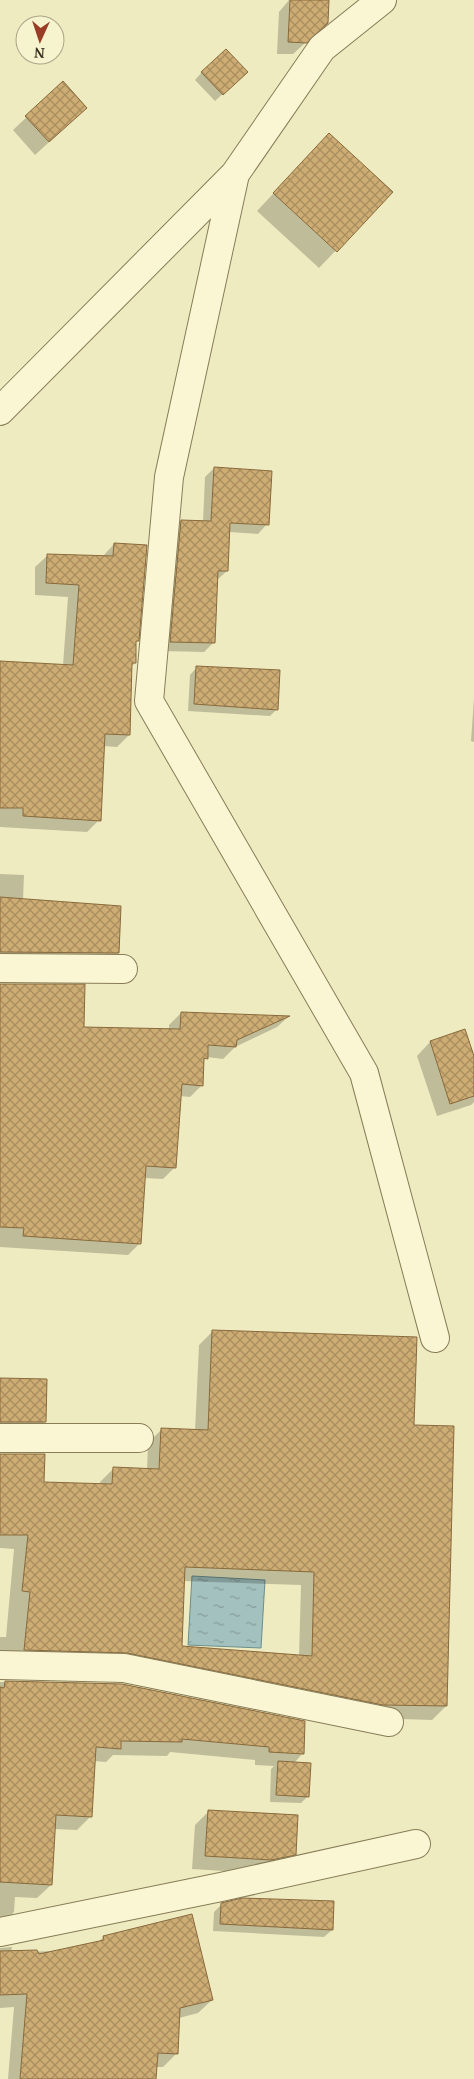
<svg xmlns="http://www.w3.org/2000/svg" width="474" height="2079" viewBox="0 0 474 2079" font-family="'PT Serif',serif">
<defs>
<pattern id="water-ripples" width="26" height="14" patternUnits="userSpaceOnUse" patternTransform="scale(1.25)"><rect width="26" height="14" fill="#a3c1be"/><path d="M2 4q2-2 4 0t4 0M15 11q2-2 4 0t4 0" fill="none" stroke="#869d9a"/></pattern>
<pattern id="building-cross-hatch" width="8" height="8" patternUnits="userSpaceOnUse" patternTransform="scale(1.25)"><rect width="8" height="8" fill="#cead74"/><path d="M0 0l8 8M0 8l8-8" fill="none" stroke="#a88d5e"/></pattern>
</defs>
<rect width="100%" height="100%" fill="#efebc0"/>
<path fill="url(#water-ripples)" stroke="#6a8f8d" d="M 192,1576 L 265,1580 L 261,1648 L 188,1645 Z"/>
<path fill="#0003" fill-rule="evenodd" d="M 289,0 L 328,0 L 314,35 L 293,54 L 277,54 L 279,12 Z
M 202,72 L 241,77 L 215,101 L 195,80 Z
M 63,83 L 86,108 L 35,155 L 13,130 Z
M 312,152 L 391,193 L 319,268 L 257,211 Z
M 214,468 L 267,524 L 258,534 L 229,532 L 227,571 L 217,580 L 214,642 L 204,652 L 161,651 L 172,530 L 182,521 L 203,522 L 205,477 Z
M 114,544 L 137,641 L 135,643 L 135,663 L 131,667 L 129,735 L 117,747 L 103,746 L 99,820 L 87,832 L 0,827 L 0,662 L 63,665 L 68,597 L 35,595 L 35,567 L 47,556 L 103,556 Z
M 197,667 L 277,709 L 270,716 L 188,711 L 190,675 Z
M 474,698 L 474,742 L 471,741 Z
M 0,874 L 24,875 L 23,900 L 118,953 L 106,965 L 0,964 Z
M 0,985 L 83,1028 L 169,1030 L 169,1025 L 181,1013 L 288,1017 L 277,1027 L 235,1047 L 223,1059 L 207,1057 L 203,1062 L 202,1085 L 190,1097 L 180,1096 L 175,1167 L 163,1179 L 144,1178 L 140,1243 L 128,1255 L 0,1247 Z
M 464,1031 L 474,1060 L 474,1102 L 471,1105 L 437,1116 L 417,1056 L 430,1042 Z
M 213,1331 L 412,1426 L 446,1706 L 432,1720 L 368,1718 L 0,1663 L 0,1637 L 6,1637 L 14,1549 L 0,1548 L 0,1454 L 44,1455 L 43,1483 L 100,1485 L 100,1482 L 114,1468 L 147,1470 L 148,1443 L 162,1429 L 195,1431 L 199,1345 ZM 184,1581 L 301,1585 L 299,1657 L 181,1648 Z
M 0,1379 L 45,1422 L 33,1434 L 0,1435 Z
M 0,1682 L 122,1685 L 303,1753 L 294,1763 L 308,1796 L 301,1803 L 270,1802 L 271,1769 L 274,1766 L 255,1765 L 255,1760 L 170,1752 L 167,1756 L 113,1755 L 106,1762 L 94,1761 L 91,1816 L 77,1830 L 54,1829 L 51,1885 L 37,1898 L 15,1897 L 14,1912 L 0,1926 Z
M 208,1812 L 294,1854 L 281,1868 L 257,1873 L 192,1869 L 195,1825 Z
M 222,1904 L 332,1930 L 324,1937 L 213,1931 L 214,1912 Z
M 103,1937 L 212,2000 L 198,2013 L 179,2018 L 177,2053 L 163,2067 L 156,2067 L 155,2079 L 8,2079 L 14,2007 L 0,2008 L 0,1948 L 12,1947 L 11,1952 L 61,1951 L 98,1943 Z"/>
<path fill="url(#building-cross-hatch)" stroke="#886a3c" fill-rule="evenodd" d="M 290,0 L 329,0 L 328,23 L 307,43 L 288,42 Z
M 226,49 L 248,72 L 223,95 L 201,72 Z
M 63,81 L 87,108 L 49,142 L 25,116 Z
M 329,133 L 393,192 L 337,252 L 273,193 Z
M 214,467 L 272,471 L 269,525 L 230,523 L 228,571 L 218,571 L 215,643 L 170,642 L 181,520 L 211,521 Z
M 114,543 L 147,545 L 139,641 L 136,641 L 136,663 L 132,663 L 130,735 L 105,734 L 101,821 L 23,816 L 23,808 L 0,808 L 0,661 L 73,665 L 79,585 L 46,583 L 47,554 L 113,556 Z
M 196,666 L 280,670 L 278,710 L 194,704 Z
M 0,897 L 121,906 L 119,953 L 0,952 Z
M 0,984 L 85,984 L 84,1027 L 180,1029 L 181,1012 L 290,1016 L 237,1040 L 236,1047 L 208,1045 L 208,1059 L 204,1058 L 203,1086 L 182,1084 L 176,1168 L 146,1166 L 141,1244 L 23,1236 L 24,1228 L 0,1227 Z
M 465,1029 L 474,1056 L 474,1096 L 450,1104 L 430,1041 Z
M 212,1330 L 417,1337 L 414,1425 L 454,1426 L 447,1706 L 383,1705 L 127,1653 L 24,1650 L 30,1592 L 22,1591 L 28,1535 L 0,1535 L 0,1454 L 45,1454 L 44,1482 L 112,1484 L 113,1467 L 159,1469 L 161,1428 L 208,1430 ZM 185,1567 L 314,1572 L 312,1656 L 182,1646 Z
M 0,1378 L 47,1379 L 46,1422 L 0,1422 Z
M 5,1681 L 122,1684 L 305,1721 L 304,1754 L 269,1752 L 269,1747 L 182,1739 L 182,1742 L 121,1741 L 121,1749 L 96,1747 L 92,1817 L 56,1815 L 52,1885 L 0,1882 L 0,1687 L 4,1688 Z
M 278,1761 L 311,1763 L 309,1797 L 276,1795 Z
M 208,1810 L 298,1815 L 296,1855 L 271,1860 L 205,1856 Z
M 242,1898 L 334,1901 L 333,1930 L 220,1924 L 221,1903 Z
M 192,1914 L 213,2000 L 180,2008 L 178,2054 L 158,2053 L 156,2079 L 20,2079 L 27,1994 L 0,1995 L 0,1951 L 37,1950 L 39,1954 L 104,1940 L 103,1936 Z"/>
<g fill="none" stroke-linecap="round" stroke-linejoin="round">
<g stroke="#887c57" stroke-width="30">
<path id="minor" d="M 382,0 L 322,48 L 235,174 L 169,477 L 149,701 L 364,1073 L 435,1338
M 0,411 L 235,174
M 0,968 L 123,969
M 0,1438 L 139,1438
M 0,1665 L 124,1668 L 389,1722
M 0,1932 L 221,1887 L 416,1844"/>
</g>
<use href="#minor" stroke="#faf6d3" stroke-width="28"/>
</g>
<g transform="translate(40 40) rotate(183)"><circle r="24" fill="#f6f3cf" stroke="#aaa587"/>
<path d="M0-4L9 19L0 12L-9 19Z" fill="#993d26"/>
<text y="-8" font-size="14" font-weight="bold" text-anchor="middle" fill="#372f1c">N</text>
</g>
</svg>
